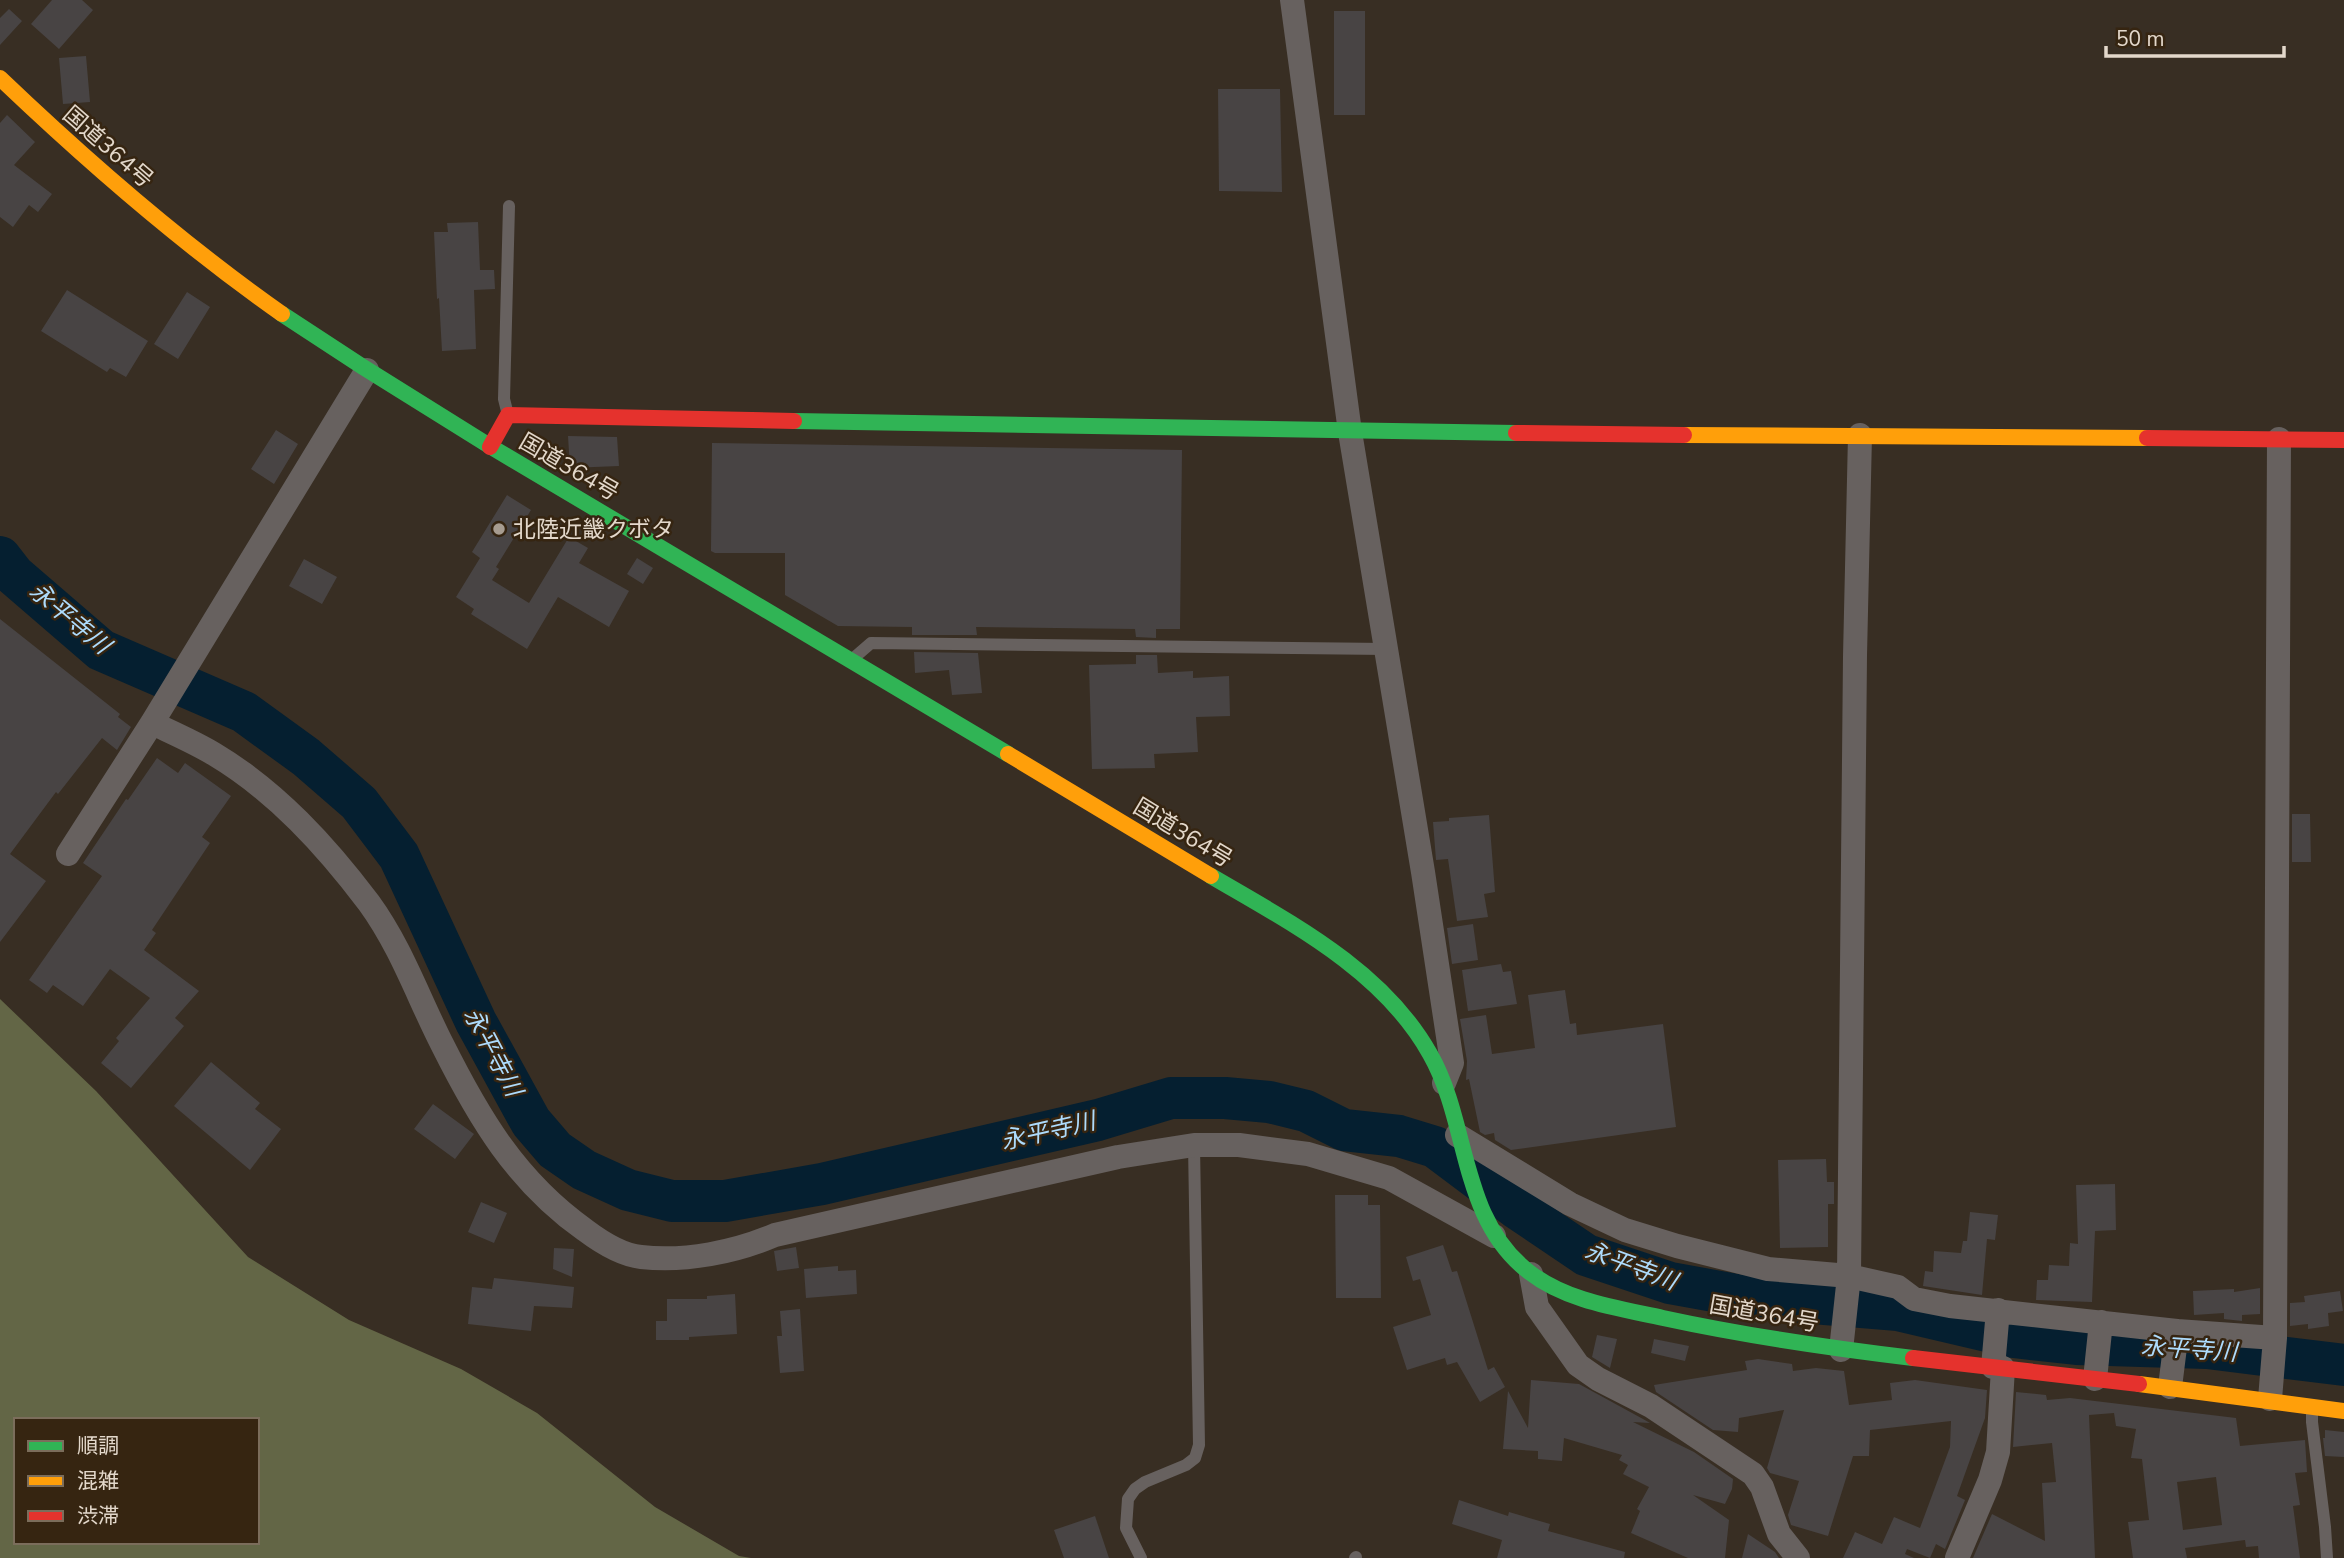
<svg xmlns="http://www.w3.org/2000/svg" width="2344" height="1558" viewBox="0 0 2344 1558" font-family="'Nunito Sans','Noto Sans JP',sans-serif">
<rect width="100%" height="100%" fill="#382e23"/>
<path fill="#636646" fill-rule="evenodd" d="M 0,999 L 96,1091 L 248,1257 L 349,1320 L 461,1369 L 537,1413 L 655,1507 L 739,1556 L 751,1558 L 0,1558 ZM 16,1420 L 257,1420 L 257,1542 L 16,1542 Z"/>
<g fill="none" stroke-linecap="round" stroke-linejoin="round">
<path stroke="#051f30" stroke-width="42" d="M 0,557 L 14,575 L 101,650 L 244,712 L 306,757 L 359,803 L 399,856 L 476,1022 L 531,1122 L 555,1150 L 584,1170 L 628,1190 L 672,1201 L 725,1201 L 822,1184 L 1098,1120 L 1171,1098 L 1225,1098 L 1269,1102 L 1306,1111 L 1344,1130 L 1399,1136 L 1435,1147 L 1515,1207 L 1586,1255 L 1670,1283 L 1753,1298 L 1898,1310 L 2013,1337 L 2076,1344 L 2207,1348 L 2344,1365"/>
</g>
<path fill="#484444" fill-rule="evenodd" d="M 52,0 L 82,0 L 93,10 L 59,49 L 31,24 Z
M 9,9 L 22,21 L 0,45 L 0,18 Z
M 1334,11 L 1365,11 L 1365,115 L 1334,115 Z
M 86,56 L 90,102 L 63,104 L 59,58 Z
M 1218,89 L 1280,89 L 1282,192 L 1219,191 Z
M 7,115 L 35,142 L 14,165 L 52,194 L 38,212 L 29,205 L 13,227 L 0,217 L 0,123 Z
M 478,222 L 480,270 L 494,270 L 495,289 L 474,290 L 476,349 L 442,351 L 439,298 L 437,299 L 434,232 L 448,232 L 447,223 Z
M 67,290 L 148,341 L 126,377 L 110,368 L 107,372 L 41,331 Z
M 187,292 L 210,307 L 178,359 L 154,344 Z
M 276,430 L 298,444 L 274,484 L 251,469 Z
M 568,436 L 617,437 L 619,466 L 570,468 Z
M 712,443 L 1182,450 L 1180,629 L 1156,629 L 1156,638 L 1136,637 L 1135,629 L 976,627 L 977,635 L 912,635 L 912,627 L 838,626 L 785,595 L 785,553 L 715,553 L 711,551 Z
M 507,495 L 531,510 L 496,567 L 499,569 L 492,580 L 529,603 L 569,537 L 588,548 L 579,563 L 629,591 L 609,627 L 558,597 L 527,649 L 471,614 L 474,609 L 456,597 L 480,558 L 472,552 Z
M 637,558 L 653,568 L 643,584 L 627,574 Z
M 304,559 L 337,577 L 322,604 L 289,586 Z
M 0,619 L 120,714 L 118,717 L 131,727 L 117,750 L 102,738 L 58,794 L 56,792 L 10,854 L 46,881 L 0,942 Z
M 914,652 L 978,653 L 982,693 L 952,695 L 949,670 L 915,673 Z
M 1136,655 L 1157,655 L 1158,673 L 1193,671 L 1193,678 L 1229,676 L 1230,716 L 1196,717 L 1198,752 L 1154,754 L 1155,768 L 1092,769 L 1089,665 L 1136,664 Z
M 157,758 L 178,773 L 185,763 L 231,796 L 202,837 L 210,843 L 152,930 L 156,933 L 144,950 L 199,991 L 175,1018 L 184,1026 L 131,1088 L 101,1063 L 119,1041 L 116,1038 L 150,998 L 110,969 L 83,1006 L 53,985 L 47,993 L 29,980 L 102,876 L 83,863 L 126,799 L 128,800 Z
M 2292,814 L 2310,814 L 2311,862 L 2292,862 Z
M 1489,815 L 1495,892 L 1484,894 L 1488,917 L 1457,921 L 1448,859 L 1436,860 L 1433,822 L 1449,821 L 1449,818 Z
M 1473,924 L 1478,960 L 1452,964 L 1447,928 Z
M 1501,964 L 1503,972 L 1511,971 L 1517,1004 L 1468,1011 L 1462,970 Z
M 1565,990 L 1570,1024 L 1576,1023 L 1577,1035 L 1663,1024 L 1676,1127 L 1511,1150 L 1495,1140 L 1494,1133 L 1485,1135 L 1480,1132 L 1469,1079 L 1466,1080 L 1467,1061 L 1460,1019 L 1486,1015 L 1492,1054 L 1535,1048 L 1528,995 Z
M 211,1062 L 260,1103 L 255,1109 L 281,1129 L 250,1170 L 174,1106 Z
M 433,1104 L 474,1134 L 455,1159 L 414,1129 Z
M 1826,1159 L 1827,1182 L 1834,1182 L 1834,1204 L 1828,1204 L 1828,1247 L 1780,1248 L 1778,1160 Z
M 2115,1184 L 2116,1230 L 2095,1231 L 2092,1302 L 2036,1300 L 2037,1280 L 2048,1280 L 2049,1265 L 2069,1266 L 2070,1243 L 2078,1244 L 2076,1185 Z
M 1335,1195 L 1368,1195 L 1368,1205 L 1380,1205 L 1381,1298 L 1336,1298 Z
M 481,1202 L 507,1213 L 494,1243 L 468,1232 Z
M 1970,1212 L 1998,1215 L 1995,1240 L 1987,1239 L 1982,1295 L 1923,1286 L 1925,1271 L 1933,1272 L 1934,1251 L 1961,1253 L 1963,1241 L 1967,1241 Z
M 1443,1245 L 1452,1272 L 1457,1271 L 1488,1370 L 1494,1367 L 1505,1387 L 1480,1402 L 1457,1362 L 1447,1365 L 1445,1358 L 1407,1370 L 1393,1327 L 1431,1315 L 1420,1279 L 1413,1281 L 1406,1257 Z
M 796,1247 L 799,1268 L 777,1271 L 774,1251 Z
M 554,1248 L 574,1249 L 572,1277 L 553,1269 Z
M 838,1266 L 838,1271 L 856,1270 L 857,1294 L 806,1298 L 804,1269 Z
M 494,1278 L 574,1287 L 572,1308 L 534,1306 L 531,1331 L 468,1324 L 472,1287 L 492,1289 Z
M 2260,1288 L 2260,1314 L 2242,1315 L 2242,1321 L 2224,1319 L 2224,1313 L 2194,1315 L 2193,1291 L 2234,1289 L 2234,1292 Z
M 2340,1291 L 2343,1311 L 2328,1313 L 2329,1326 L 2308,1329 L 2308,1324 L 2290,1326 L 2290,1303 L 2305,1302 L 2304,1296 Z
M 735,1294 L 737,1334 L 689,1337 L 689,1340 L 656,1340 L 656,1321 L 667,1321 L 667,1299 L 707,1299 L 707,1296 Z
M 800,1309 L 804,1371 L 780,1373 L 777,1336 L 782,1336 L 780,1311 Z
M 1597,1335 L 1617,1339 L 1610,1368 L 1592,1357 Z
M 1654,1339 L 1689,1346 L 1685,1361 L 1651,1353 Z
M 1758,1359 L 1792,1364 L 1793,1371 L 1816,1368 L 1844,1371 L 1849,1405 L 1892,1400 L 1890,1383 L 1915,1380 L 1987,1390 L 1985,1418 L 1957,1496 L 1965,1500 L 1945,1549 L 1936,1544 L 1930,1558 L 1907,1549 L 1905,1554 L 1914,1558 L 1843,1558 L 1855,1532 L 1882,1544 L 1894,1517 L 1920,1528 L 1950,1447 L 1951,1421 L 1870,1430 L 1869,1456 L 1853,1456 L 1828,1536 L 1791,1525 L 1788,1515 L 1799,1481 L 1770,1473 L 1767,1468 L 1784,1410 L 1739,1418 L 1738,1432 L 1713,1430 L 1656,1392 L 1654,1385 L 1747,1370 L 1745,1361 Z
M 1531,1380 L 1579,1384 L 1643,1419 L 1650,1423 L 1633,1422 L 1694,1452 L 1733,1479 L 1732,1489 L 1725,1504 L 1693,1495 L 1729,1520 L 1725,1558 L 1688,1558 L 1631,1533 L 1640,1511 L 1637,1509 L 1649,1487 L 1623,1474 L 1628,1465 L 1619,1460 L 1622,1455 L 1564,1438 L 1562,1461 L 1538,1459 L 1538,1451 L 1503,1449 L 1508,1391 L 1528,1428 Z
M 2016,1392 L 2046,1395 L 2047,1400 L 2070,1398 L 2236,1418 L 2240,1446 L 2305,1440 L 2307,1472 L 2295,1473 L 2300,1505 L 2293,1506 L 2300,1558 L 2259,1558 L 2258,1546 L 2246,1547 L 2245,1540 L 2185,1548 L 2187,1558 L 2133,1558 L 2128,1522 L 2149,1520 L 2142,1459 L 2131,1458 L 2136,1429 L 2116,1426 L 2114,1413 L 2089,1415 L 2095,1558 L 1973,1558 L 1992,1514 L 2045,1541 L 2042,1483 L 2056,1482 L 2052,1443 L 2013,1447 ZM 2216,1477 L 2222,1525 L 2183,1530 L 2177,1482 Z
M 2325,1430 L 2344,1432 L 2344,1457 L 2325,1456 L 2323,1438 L 2325,1438 Z
M 1459,1500 L 1508,1516 L 1509,1512 L 1550,1524 L 1548,1531 L 1625,1552 L 1624,1558 L 1497,1558 L 1502,1540 L 1452,1524 Z
M 1095,1516 L 1109,1558 L 1064,1558 L 1054,1530 Z
M 1748,1534 L 1775,1552 L 1779,1558 L 1742,1558 Z"/>
<g fill="none" stroke-linecap="round" stroke-linejoin="round">
<path stroke="#67615f" stroke-width="12" d="M 508,415 L 504,399 L 509,206
M 856,656 L 871,643 L 1387,649
M 2312,1409 L 2312,1422 L 2325,1527 L 2327,1558
M 1141,1558 L 1126,1528 L 1128,1499 L 1135,1489 L 1145,1482 L 1186,1465 L 1195,1458 L 1199,1445 L 1194,1145
M 1355,1558 L 1356,1557"/>
<path stroke="#67615f" stroke-width="24" d="M 1292,0 L 1350,432 L 1423,872 L 1452,1063 L 1444,1083
M 152,723 C 173,733 194,742 214,754 C 276,791 326,846 369,903 C 401,947 418,997 442,1044 C 479,1118 516,1181 585,1230 C 601,1242 621,1255 641,1257 C 686,1262 735,1252 775,1235 L 1118,1157 L 1194,1145 L 1239,1145 L 1308,1154 L 1389,1178 L 1494,1236
M 68,854 L 152,723 L 367,370
M 1457,1135 L 1570,1204 L 1625,1230 L 1677,1246 L 1768,1269 L 1849,1276 L 1898,1287 L 1914,1299 L 1950,1306 L 2177,1331 L 2275,1338
M 1531,1274 L 1537,1307 L 1578,1365 L 1598,1379 L 1651,1406 L 1753,1474 L 1762,1487 L 1779,1534 L 1798,1558
M 1841,1350 L 1849,1276 L 1855,656 L 1860,435
M 1993,1367 L 1998,1310
M 2095,1379 L 2101,1322
M 2170,1387 L 2177,1331
M 2270,1399 L 2275,1338 L 2279,439
M 1957,1558 L 1990,1480 L 1998,1452 L 2003,1368"/>
<path stroke="#30b455" stroke-width="16" d="M 282,314 L 363,367 L 488,445 L 1008,754
M 794,421 L 1516,433
M 1211,876 C 1291,923 1383,970 1430,1054 C 1470,1124 1459,1218 1529,1272 C 1566,1301 1617,1308 1663,1318 C 1746,1336 1829,1348 1913,1358"/>
<path stroke="#ff9f0a" stroke-width="16" d="M 0,78 C 89,163 181,243 282,314
M 1684,435 L 2147,438
M 1008,754 L 1211,876
M 2139,1384 L 2344,1411"/>
<path stroke="#e5322d" stroke-width="16" d="M 1516,433 L 1684,435
M 2147,438 L 2344,440
M 490,447 L 508,415 L 794,421
M 1913,1358 L 2139,1384"/>
</g>
<circle fill="#a79c90" stroke="#362511" stroke-width="2.5" cx="499" cy="529" r="7"/>
<g text-anchor="middle" dominant-baseline="central" stroke-width="5" stroke-linejoin="round" paint-order="stroke">
<g font-size="23" fill="#e3d8cb" stroke="#362511">
<text transform="translate(108 147) rotate(41)">国道364号</text>
<text transform="translate(569 467) rotate(30)">国道364号</text>
<text transform="translate(1183 833) rotate(31)">国道364号</text>
<text transform="translate(1764 1314) rotate(10)">国道364号</text>
</g>
<g font-size="23" fill="#e3d8cb" stroke="#362511" text-anchor="start">
<text x="513" y="529">北陸近畿クボタ</text>
</g>
<g font-size="24" font-style="italic" fill="#addbfc" stroke="#362511">
<text transform="translate(70 618) rotate(40)">永平寺川</text>
<text transform="translate(493 1052) rotate(62)">永平寺川</text>
<text transform="translate(1048 1131) rotate(-13)">永平寺川</text>
<text transform="translate(1631 1266) rotate(20)">永平寺川</text>
<text transform="translate(2189 1349) rotate(4)">永平寺川</text>
</g>
</g>
<rect x="14" y="1418" width="245" height="126" fill="#362511" stroke="#7b6d5b" stroke-width="2"/>
<rect x="28" y="1441" width="35" height="10" fill="#30b455" stroke="#7b6d5b" stroke-width="2"/>
<text x="77" y="1453" font-size="21" fill="#e3d8cb">順調</text>
<rect x="28" y="1476" width="35" height="10" fill="#ff9f0a" stroke="#7b6d5b" stroke-width="2"/>
<text x="77" y="1488" font-size="21" fill="#e3d8cb">混雑</text>
<rect x="28" y="1511" width="35" height="10" fill="#e5322d" stroke="#7b6d5b" stroke-width="2"/>
<text x="77" y="1523" font-size="21" fill="#e3d8cb">渋滞</text>
<path d="M2106 46v10h178v-10" fill="none" stroke="#e3d8cb" stroke-width="3.5"/>
<text x="2116" y="46" font-size="21" fill="#e3d8cb" stroke="#362511" stroke-width="5" paint-order="stroke">50 m</text>
</svg>
